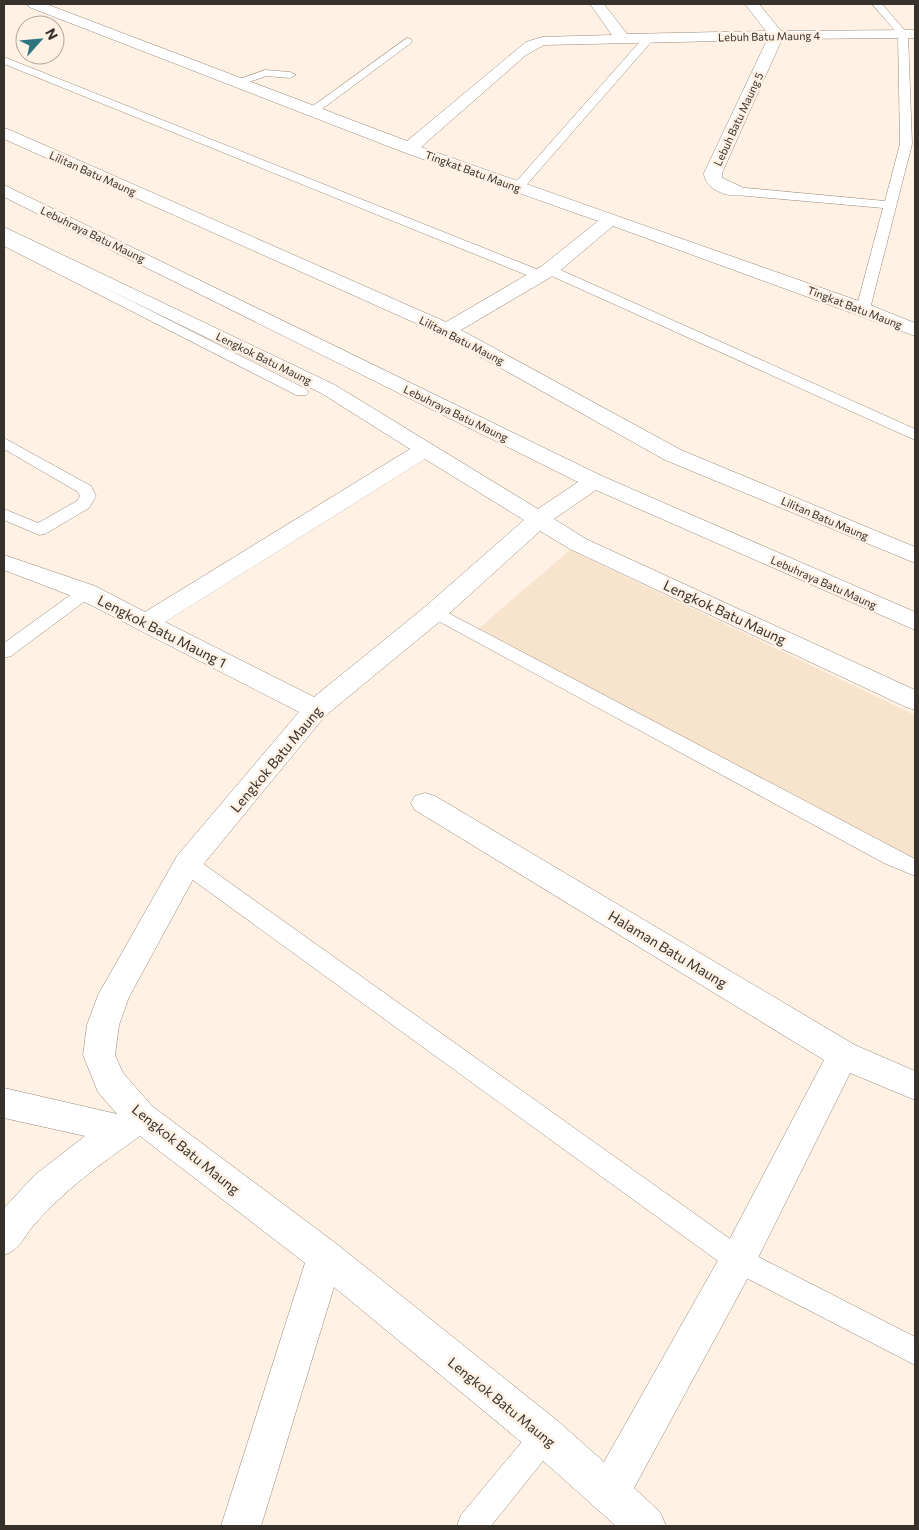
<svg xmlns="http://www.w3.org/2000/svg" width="919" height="1530" viewBox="0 0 919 1530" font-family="Commissioner,sans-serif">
<rect width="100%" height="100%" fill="#fff2e5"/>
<path fill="#f8e4cd" d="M 570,550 L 915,715 L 915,859 L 899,853 L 507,643 L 478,629 Z"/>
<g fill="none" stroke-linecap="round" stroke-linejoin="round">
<g stroke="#978979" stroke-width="1">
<path id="service" d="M 872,4 L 882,4 L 908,34 L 912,144 L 870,309 L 868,312 L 858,312 L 856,309 L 883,208 L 736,195 L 730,191 L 736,187 L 885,201 L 900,144 L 898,34 Z
M 648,36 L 652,37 L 653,39 L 652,41 L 522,190 L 514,190 L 512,187 L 514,184 L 644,37 Z
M 407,38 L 411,39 L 412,41 L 411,43 L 318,112 L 310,112 L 308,110 L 310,108 Z
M 4,57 L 544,272 L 542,270 L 544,267 L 554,267 L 915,429 L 915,440 L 545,273 L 546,275 L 544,278 L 534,278 L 4,64 Z
M 265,70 L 290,72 L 296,75 L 290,78 L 266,76 L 238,86 L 232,83 L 234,81 Z
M 4,237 L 306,389 L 309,392 L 306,395 L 296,395 L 4,246 Z
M 4,438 L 91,486 L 96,496 L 89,508 L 45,534 L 39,535 L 4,520 L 4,509 L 38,523 L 77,501 L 80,496 L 78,492 L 4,449 Z
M 86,586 L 92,588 L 95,592 L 92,596 L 11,656 L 4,658 L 4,643 L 80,588 Z
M 435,606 L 915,859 L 915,876 L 884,863 L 429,616 L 426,612 L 429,608 Z
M 187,856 L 195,858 L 747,1251 L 915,1337 L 915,1365 L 729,1269 L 179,870 L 176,864 L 179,858 Z
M 545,1422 L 555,1426 L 559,1436 L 555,1446 L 491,1526 L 457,1526 L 461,1515 L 535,1426 Z"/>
</g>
<g stroke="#978979" stroke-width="1">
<path id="minor" d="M 27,4 L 46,4 L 407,141 L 526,42 L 542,37 L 612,35 L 590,4 L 604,4 L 627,34 L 766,31 L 745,4 L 759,4 L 781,31 L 915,30 L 915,38 L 782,39 L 722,173 L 722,178 L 742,187 L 745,191 L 742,195 C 728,198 704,189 704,173 L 767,40 L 544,45 L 526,55 L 421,147 L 870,305 L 915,323 L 915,336 L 613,226 L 556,274 L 461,330 L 681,450 L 915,547 L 915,563 L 665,460 L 440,334 L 4,139 L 4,128 L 10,130 L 446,322 L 542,266 L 598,221 L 403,152 L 29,7 Z
M 4,185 L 602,476 L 915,612 L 915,630 L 596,490 L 554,519 L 586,539 L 915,690 L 915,710 L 906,707 L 570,549 L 540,531 L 444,618 L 325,716 L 197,872 L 129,997 L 119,1025 L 115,1055 L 123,1073 L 152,1106 L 338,1245 L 559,1422 L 604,1462 L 725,1248 L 824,1060 L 415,810 L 411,803 L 415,796 L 425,793 L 435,796 L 855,1045 L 915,1071 L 915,1100 L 850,1073 L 751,1272 L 634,1488 L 660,1512 L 666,1526 L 616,1526 L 531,1450 L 334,1287 L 261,1526 L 221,1526 L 305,1263 L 140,1136 C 102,1163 64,1190 33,1226 C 22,1239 21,1249 4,1255 L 4,1208 L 36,1174 L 85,1136 L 4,1118 L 4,1088 L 117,1114 L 98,1092 L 83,1055 L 87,1025 L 98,995 L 177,856 L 299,712 L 77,598 L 4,570 L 4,555 L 95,586 L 145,612 L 410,449 L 321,393 L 4,239 L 4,227 L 335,385 L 538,509 L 578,482 L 4,197 ZM 425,459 L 524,520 L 426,606 L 314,697 L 165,622 Z"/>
</g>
<use href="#service" fill="#fff" fill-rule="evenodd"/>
<use href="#minor" fill="#fff" fill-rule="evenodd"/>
</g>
<g text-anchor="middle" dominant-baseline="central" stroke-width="5" stroke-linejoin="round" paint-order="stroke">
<g font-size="11" fill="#37312b" stroke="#fff2e5">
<text transform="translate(769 36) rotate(-1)">Lebuh Batu Maung 4</text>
<text transform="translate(738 119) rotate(-65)">Lebuh Batu Maung 5</text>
<text transform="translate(473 171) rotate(20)">Tingkat Batu Maung</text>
<text transform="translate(93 173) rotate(24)">Lilitan Batu Maung</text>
<text transform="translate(93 234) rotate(26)">Lebuhraya Batu Maung</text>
<text transform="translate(855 307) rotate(21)">Tingkat Batu Maung</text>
<text transform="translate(462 340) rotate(27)">Lilitan Batu Maung</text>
<text transform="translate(264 358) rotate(26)">Lengkok Batu Maung</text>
<text transform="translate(456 413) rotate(26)">Lebuhraya Batu Maung</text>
<text transform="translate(825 518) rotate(23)">Lilitan Batu Maung</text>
<text transform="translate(824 582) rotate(24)">Lebuhraya Batu Maung</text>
</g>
<g font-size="14" fill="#37312b" stroke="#fff2e5">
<text transform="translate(725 612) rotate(25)">Lengkok Batu Maung</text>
<text transform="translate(162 631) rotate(27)">Lengkok Batu Maung 1</text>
<text transform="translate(276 759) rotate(-50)">Lengkok Batu Maung</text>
<text transform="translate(668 949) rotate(31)">Halaman Batu Maung</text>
<text transform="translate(186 1149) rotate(39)">Lengkok Batu Maung</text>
<text transform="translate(502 1402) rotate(39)">Lengkok Batu Maung</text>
</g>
</g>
<rect width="919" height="1530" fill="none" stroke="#37312b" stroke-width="10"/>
<g transform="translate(40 40) rotate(63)"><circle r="24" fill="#fff2e5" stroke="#afa59b"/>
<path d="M0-4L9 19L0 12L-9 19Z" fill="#2d7580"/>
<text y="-8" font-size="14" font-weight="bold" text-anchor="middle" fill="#37312b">N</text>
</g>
</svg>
